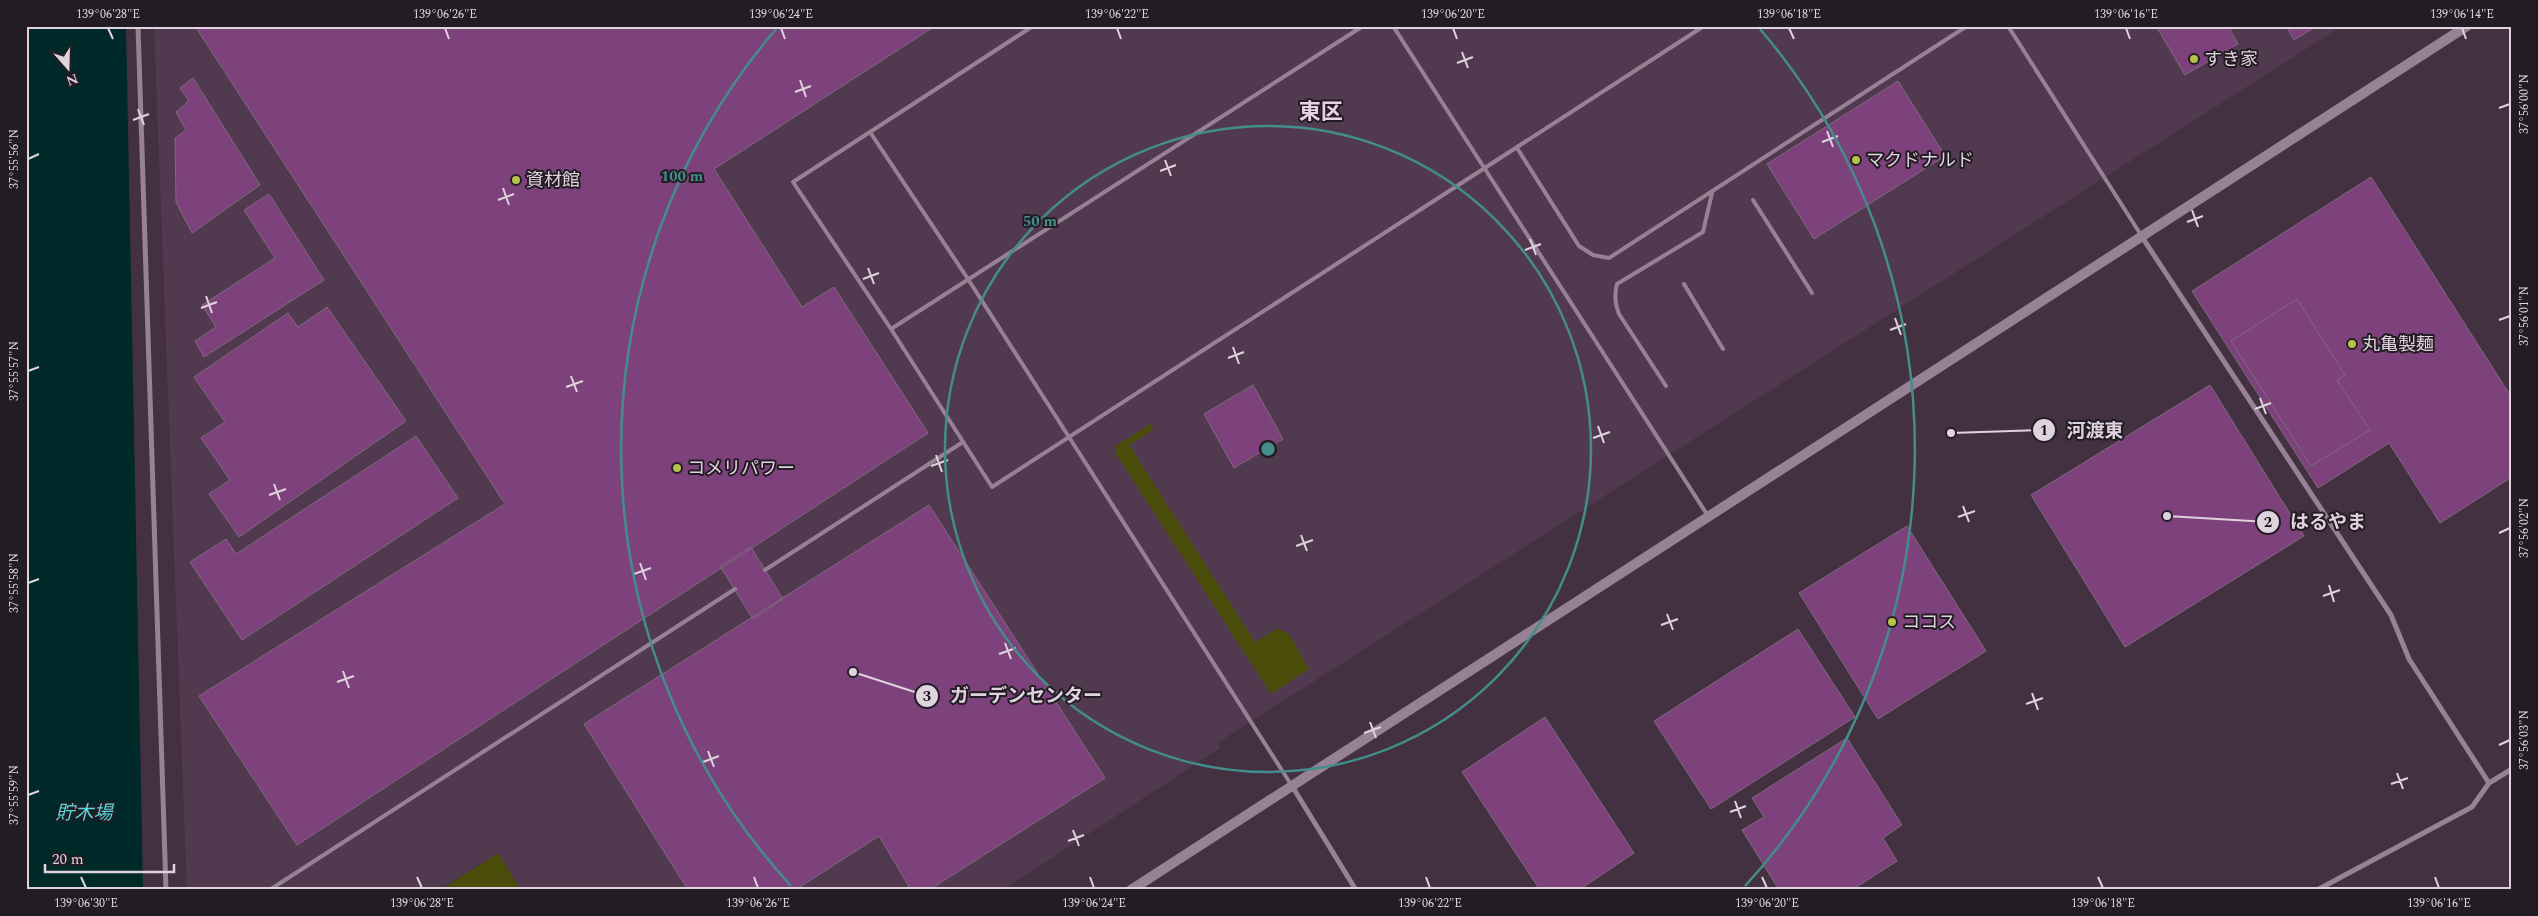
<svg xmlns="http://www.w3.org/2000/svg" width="2538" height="916" viewBox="0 0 2538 916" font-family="Spectral,'Noto Sans JP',serif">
<rect width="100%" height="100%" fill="#433142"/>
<path fill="#513a50" d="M 154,26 L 2342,26 L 1217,743 L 1220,748 L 1003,890 L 521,890 L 498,853 L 438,890 L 187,890 Z"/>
<path fill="#4b4d0b" d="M 1151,424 L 1153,430 L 1129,445 L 1255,642 L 1278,628 L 1289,634 L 1309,669 L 1271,694 L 1116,454 L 1115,446 Z
M 498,853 L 521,890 L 440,890 Z"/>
<path fill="#002929" d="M 26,26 L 126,26 L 143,890 L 26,890 Z"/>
<path fill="#7d427c" stroke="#7f6a7e" d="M 195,26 L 935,26 L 714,169 L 802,307 L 834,287 L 928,433 L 297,845 L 199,696 L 505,504 Z
M 2156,26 L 2228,26 L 2238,44 L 2185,75 Z
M 2286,26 L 2317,26 L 2294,40 Z
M 193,78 L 260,185 L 192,233 L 176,202 L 175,138 L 186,130 L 176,112 L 189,101 L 180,88 Z
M 1898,81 L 1945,156 L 1814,239 L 1767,164 Z
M 2371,177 L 2512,398 L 2512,477 L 2440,523 L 2389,443 L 2318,488 L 2192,291 Z
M 269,194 L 324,280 L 204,357 L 195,341 L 216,327 L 202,305 L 275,258 L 244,210 Z
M 2297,299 L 2345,375 L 2337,380 L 2370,430 L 2311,466 L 2231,341 Z
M 327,307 L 406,421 L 239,537 L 209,494 L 230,480 L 201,438 L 225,422 L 194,377 L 288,313 L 298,327 Z
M 1253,385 L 1283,439 L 1234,468 L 1204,414 Z
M 2210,385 L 2304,536 L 2125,647 L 2031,495 Z
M 416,436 L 458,498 L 242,640 L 190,562 L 226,539 L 236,554 Z
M 929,505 L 1105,778 L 929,890 L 911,890 L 879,836 L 795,890 L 688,890 L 584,724 Z
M 1907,526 L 1986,651 L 1878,719 L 1799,593 Z
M 751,547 L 783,599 L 753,619 L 720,566 Z
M 1798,629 L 1855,717 L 1711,809 L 1654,721 Z
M 1545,717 L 1634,853 L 1579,890 L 1540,890 L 1462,772 Z
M 1847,738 L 1902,825 L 1883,838 L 1897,861 L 1852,890 L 1779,890 L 1742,830 L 1764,817 L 1752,798 Z"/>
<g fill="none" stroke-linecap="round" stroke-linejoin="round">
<path stroke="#978195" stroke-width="4" d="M 1033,26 L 870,132 L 968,279 L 1292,786
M 1393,26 L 1708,516
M 2008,26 L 2141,235
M 870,132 L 793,182 L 891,329 L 992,487 L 1704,26
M 1517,148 L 1579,246 L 1593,255 L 1609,258 L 1967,26
M 1753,200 L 1812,293
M 1684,284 L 1723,349
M 891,329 L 1363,26
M 1666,386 L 1619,314 C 1615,304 1614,295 1617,284 L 1703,232 L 1712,193
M 765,570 L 963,442
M 271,889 L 735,589"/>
<path stroke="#978195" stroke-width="5" d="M 138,26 L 166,890
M 2142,237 L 2391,615 L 2409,659 L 2489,783
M 1292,786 L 1356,890
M 2317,890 L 2472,807 L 2489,783 L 2512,769"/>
<path stroke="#978195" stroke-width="10" d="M 1131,890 L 2467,26"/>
</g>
<path fill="none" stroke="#dfd3de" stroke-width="2" d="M 108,28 L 113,39M 445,28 L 449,39M 781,28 L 785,39M 1117,28 L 1121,39M 1453,28 L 1457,39M 1789,28 L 1794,39M 2126,28 L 2130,39M 2462,28 L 2466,39M 1462,52 L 1468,68M 1457,63 L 1473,57M 800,80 L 806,97M 795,92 L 811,86M 2499,108 L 2510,104M 138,109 L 144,125M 133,120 L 149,114M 1827,131 L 1833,147M 1822,142 L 1838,136M 28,159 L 39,154M 1165,160 L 1171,176M 1160,171 L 1176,165M 503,188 L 509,205M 498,200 L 514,194M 2192,210 L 2198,227M 2187,222 L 2203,216M 1530,239 L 1536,255M 1525,250 L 1541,244M 868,268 L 874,284M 863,279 L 879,273M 206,296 L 212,313M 201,308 L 217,302M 1895,318 L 1901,335M 2499,320 L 2510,316M 1890,330 L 1906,324M 1233,347 L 1239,364M 1228,358 L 1244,352M 28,371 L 39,367M 571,376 L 577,392M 566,387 L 583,381M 2260,398 L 2266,414M 2255,409 L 2271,403M 1598,426 L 1604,443M 1593,438 L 1610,432M 936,455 L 942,472M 931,466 L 948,460M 274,484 L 280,500M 269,495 L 286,489M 1963,506 L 1969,522M 1958,517 L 1975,511M 2499,533 L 2510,528M 1301,535 L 1307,551M 1296,546 L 1313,540M 640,563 L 646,580M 634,574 L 651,568M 28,583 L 39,579M 2329,585 L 2334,602M 2323,596 L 2340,590M 1667,614 L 1673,630M 1661,625 L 1678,619M 1005,643 L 1011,659M 999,654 L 1016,648M 343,671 L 349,688M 337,682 L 354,676M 2032,693 L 2038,710M 2026,704 L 2043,698M 1370,722 L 1376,738M 1364,733 L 1381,727M 2499,745 L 2510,740M 708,751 L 714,767M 703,762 L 719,756M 2397,773 L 2403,789M 2391,784 L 2408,778M 28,795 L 39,791M 1735,801 L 1741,818M 1730,812 L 1746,806M 1073,830 L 1079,846M 1068,841 L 1084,835M 81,877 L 86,888M 417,877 L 422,888M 754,877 L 758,888M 1090,877 L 1094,888M 1426,877 L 1430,888M 1762,877 L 1767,888M 2098,877 L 2103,888M 2435,877 L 2439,888"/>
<g fill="none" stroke="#438d8a" stroke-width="2.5">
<circle cx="1268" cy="449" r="323"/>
<path d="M791 886A647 647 0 0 1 776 29M1760 29A647 647 0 0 1 1745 886"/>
</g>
<g fill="#b6c148" stroke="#241c24" stroke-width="2">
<circle cx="2194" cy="59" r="5"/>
<circle cx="1856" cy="160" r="5"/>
<circle cx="516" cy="180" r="5"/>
<circle cx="2352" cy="344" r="5"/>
<circle cx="677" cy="468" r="5"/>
<circle cx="1892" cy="622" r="5"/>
</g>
<g text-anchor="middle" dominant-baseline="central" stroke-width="4" stroke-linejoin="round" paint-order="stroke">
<g font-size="18" fill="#dfd3de" stroke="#241c24" text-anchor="start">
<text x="2204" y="59">すき家</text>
<text x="1866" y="160">マクドナルド</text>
<text x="526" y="180">資材館</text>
<text x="2362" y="344">丸亀製麺</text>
<text x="687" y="468">コメリパワー</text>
<text x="1902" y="622">ココス</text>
</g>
<g font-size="19" font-style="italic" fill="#55dada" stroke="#241c24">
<text x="84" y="813">貯木場</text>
</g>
<g font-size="22" font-weight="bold" fill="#e7cfe5" stroke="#241c24">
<text x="1321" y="112">東区</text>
</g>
</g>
<circle cx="1268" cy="449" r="8" fill="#438d8a" stroke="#241c24" stroke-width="2.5"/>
<g font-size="15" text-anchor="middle" font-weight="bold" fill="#438d8a" stroke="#241c24" stroke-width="4" stroke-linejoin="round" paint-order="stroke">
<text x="682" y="181">100 m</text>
<text x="1040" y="226">50 m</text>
</g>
<path fill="none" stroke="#dfd3de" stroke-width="2" d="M1951 433L2044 430M2167 516L2268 522M853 672L927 696"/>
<g fill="#dfd3de" stroke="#241c24" stroke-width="2">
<circle cx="1951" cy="433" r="5"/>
<circle cx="2167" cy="516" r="5"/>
<circle cx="853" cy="672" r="5"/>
<circle cx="2044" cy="430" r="12"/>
<circle cx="2268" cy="522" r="12"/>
<circle cx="927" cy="696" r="12"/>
</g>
<g font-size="15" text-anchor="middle" font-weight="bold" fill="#111">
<text x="2044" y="435">1</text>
<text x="2268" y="527">2</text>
<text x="927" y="701">3</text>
</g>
<g font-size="19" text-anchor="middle" font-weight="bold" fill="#dfd3de" stroke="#241c24" stroke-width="4" stroke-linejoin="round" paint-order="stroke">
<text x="2095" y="437">河渡東</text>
<text x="2328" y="528">はるやま</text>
<text x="1026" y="702">ガーデンセンター</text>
</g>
<rect width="2538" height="916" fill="none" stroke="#241c24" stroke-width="55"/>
<g transform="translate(68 68) rotate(160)" stroke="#241c24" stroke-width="4" paint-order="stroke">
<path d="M0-4L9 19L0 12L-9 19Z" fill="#dfd3de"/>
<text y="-8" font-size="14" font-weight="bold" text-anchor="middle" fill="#dfd3de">N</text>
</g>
<path d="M45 864v8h129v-8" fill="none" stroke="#dfd3de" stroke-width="2.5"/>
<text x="52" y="864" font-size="15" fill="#dfd3de" stroke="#241c24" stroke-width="4" paint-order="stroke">20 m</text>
<rect x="28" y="28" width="2482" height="860" fill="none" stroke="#dfd3de" stroke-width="2"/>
<g font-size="12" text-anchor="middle" fill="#dfd3de">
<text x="108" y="18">139°06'28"E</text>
<text x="445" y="18">139°06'26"E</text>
<text x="781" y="18">139°06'24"E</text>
<text x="1117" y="18">139°06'22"E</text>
<text x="1453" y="18">139°06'20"E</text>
<text x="1789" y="18">139°06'18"E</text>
<text x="2126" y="18">139°06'16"E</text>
<text x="2462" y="18">139°06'14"E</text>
<text transform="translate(2524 104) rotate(-90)" y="4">37°56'00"N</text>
<text transform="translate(14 159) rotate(-90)" y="4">37°55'56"N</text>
<text transform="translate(2524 316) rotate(-90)" y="4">37°56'01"N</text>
<text transform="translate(14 371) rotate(-90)" y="4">37°55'57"N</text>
<text transform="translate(2524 528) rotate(-90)" y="4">37°56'02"N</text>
<text transform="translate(14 583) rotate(-90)" y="4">37°55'58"N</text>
<text transform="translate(2524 740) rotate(-90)" y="4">37°56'03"N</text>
<text transform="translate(14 795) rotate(-90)" y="4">37°55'59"N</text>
<text x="86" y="907">139°06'30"E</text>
<text x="422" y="907">139°06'28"E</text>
<text x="758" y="907">139°06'26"E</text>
<text x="1094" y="907">139°06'24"E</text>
<text x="1430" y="907">139°06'22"E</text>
<text x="1767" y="907">139°06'20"E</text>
<text x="2103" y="907">139°06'18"E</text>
<text x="2439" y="907">139°06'16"E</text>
</g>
</svg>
